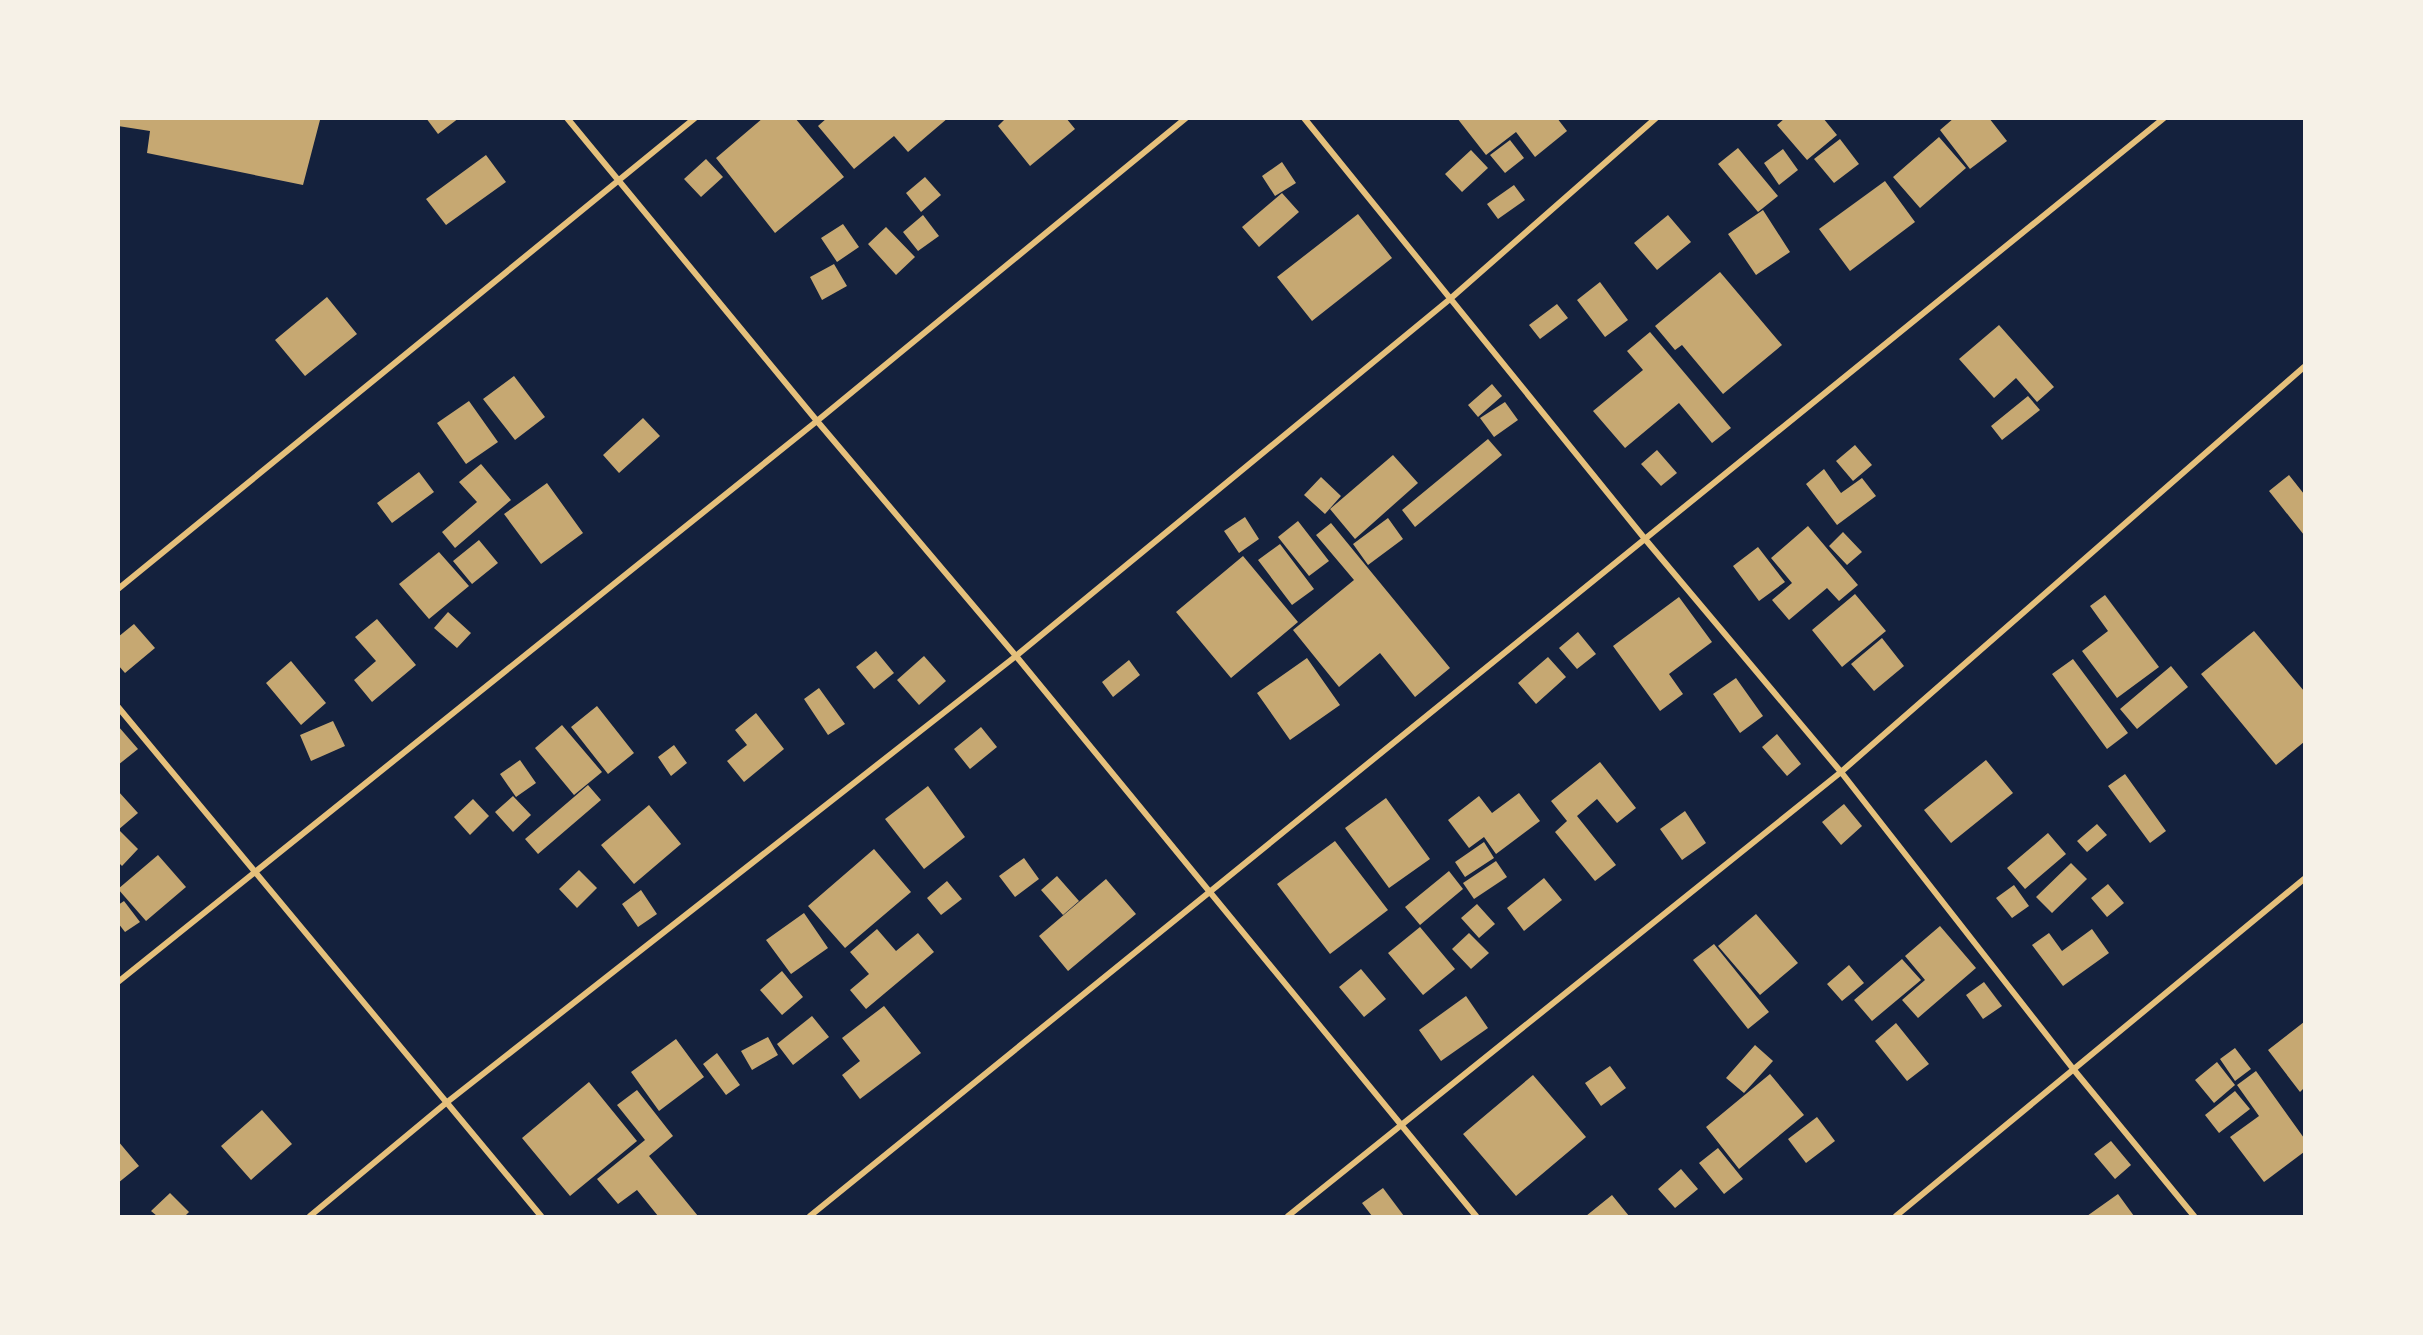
<svg xmlns="http://www.w3.org/2000/svg" width="2423" height="1335" viewBox="0 0 2423 1335" font-family="Inter,sans-serif">
<rect width="100%" height="100%" fill="#14213d"/>
<path fill="#c6a872" d="M 118,118 L 316,118 L 320,120 L 303,185 L 147,153 L 150,131 L 118,126 Z
M 426,118 L 459,118 L 438,134 Z
M 763,118 L 795,118 L 844,177 L 775,233 L 716,158 Z
M 827,118 L 948,118 L 908,152 L 894,136 L 854,169 L 818,126 Z
M 1006,118 L 1066,118 L 1075,129 L 1030,166 L 998,126 Z
M 1457,118 L 1557,118 L 1567,131 L 1535,157 L 1516,132 L 1486,155 Z
M 1785,118 L 1823,118 L 1837,135 L 1807,160 L 1777,125 Z
M 1954,118 L 1989,118 L 2007,141 L 1970,169 L 1940,130 Z
M 1939,137 L 1966,168 L 1920,208 L 1893,177 Z
M 1840,139 L 1859,164 L 1834,183 L 1814,159 Z
M 1510,140 L 1524,158 L 1505,173 L 1490,155 Z
M 1738,148 L 1778,196 L 1758,212 L 1718,164 Z
M 1783,149 L 1798,170 L 1779,185 L 1764,163 Z
M 1471,150 L 1488,168 L 1462,192 L 1445,174 Z
M 486,155 L 506,182 L 446,225 L 426,199 Z
M 706,159 L 723,177 L 701,197 L 684,179 Z
M 1282,162 L 1296,183 L 1275,196 L 1262,176 Z
M 925,177 L 941,195 L 921,212 L 906,193 Z
M 1885,181 L 1915,222 L 1850,271 L 1819,229 Z
M 1514,185 L 1525,200 L 1498,219 L 1487,204 Z
M 1282,193 L 1299,212 L 1259,247 L 1242,227 Z
M 1763,210 L 1790,252 L 1756,275 L 1728,234 Z
M 1358,214 L 1392,258 L 1312,321 L 1277,277 Z
M 923,215 L 939,236 L 918,251 L 903,232 Z
M 1668,215 L 1691,242 L 1657,270 L 1634,243 Z
M 843,224 L 859,247 L 837,262 L 821,238 Z
M 886,227 L 915,257 L 896,275 L 868,244 Z
M 834,264 L 847,286 L 822,300 L 810,277 Z
M 1720,272 L 1782,345 L 1723,394 L 1682,345 L 1675,350 L 1655,326 Z
M 1600,282 L 1628,320 L 1605,337 L 1577,300 Z
M 327,297 L 357,334 L 305,376 L 275,340 Z
M 1557,304 L 1568,318 L 1540,339 L 1529,325 Z
M 1999,325 L 2054,387 L 2037,402 L 2016,378 L 1994,398 L 1959,359 Z
M 1650,332 L 1731,428 L 1712,443 L 1679,403 L 1625,448 L 1593,411 L 1643,370 L 1627,351 Z
M 514,376 L 545,417 L 515,440 L 483,399 Z
M 1492,384 L 1502,396 L 1478,417 L 1468,405 Z
M 2028,396 L 2040,410 L 2002,440 L 1991,426 Z
M 469,401 L 498,442 L 466,464 L 437,423 Z
M 1505,402 L 1518,420 L 1494,437 L 1480,418 Z
M 643,418 L 660,436 L 619,473 L 603,455 Z
M 1488,439 L 1502,455 L 1415,527 L 1402,510 Z
M 1855,445 L 1872,465 L 1853,481 L 1836,461 Z
M 1657,450 L 1677,473 L 1661,486 L 1641,464 Z
M 1393,455 L 1418,483 L 1355,539 L 1330,509 Z
M 481,464 L 511,500 L 455,548 L 442,532 L 477,502 L 459,482 Z
M 1824,469 L 1841,493 L 1862,478 L 1876,496 L 1837,525 L 1806,484 Z
M 419,472 L 434,492 L 392,523 L 377,503 Z
M 2289,475 L 2304,494 L 2304,535 L 2269,491 Z
M 1321,477 L 1341,496 L 1325,514 L 1304,495 Z
M 547,483 L 583,533 L 541,564 L 504,514 Z
M 1245,517 L 1259,539 L 1239,553 L 1224,531 Z
M 1388,518 L 1403,539 L 1368,565 L 1353,544 Z
M 1298,521 L 1329,561 L 1309,576 L 1278,537 Z
M 1331,523 L 1450,668 L 1415,697 L 1380,653 L 1339,687 L 1293,630 L 1354,580 L 1316,535 Z
M 1808,526 L 1858,585 L 1839,601 L 1827,588 L 1789,620 L 1772,600 L 1792,583 L 1771,558 Z
M 1843,532 L 1862,552 L 1847,565 L 1829,546 Z
M 479,540 L 498,563 L 472,584 L 453,561 Z
M 1280,544 L 1314,589 L 1292,605 L 1258,560 Z
M 1758,547 L 1785,582 L 1759,601 L 1733,566 Z
M 439,552 L 469,586 L 429,619 L 399,584 Z
M 1243,556 L 1298,622 L 1231,678 L 1176,612 Z
M 1855,594 L 1886,631 L 1842,667 L 1812,630 Z
M 2105,595 L 2159,667 L 2117,698 L 2082,651 L 2108,631 L 2090,606 Z
M 1679,597 L 1712,642 L 1669,674 L 1683,694 L 1660,711 L 1613,646 Z
M 448,612 L 471,633 L 457,648 L 434,628 Z
M 377,619 L 416,665 L 372,702 L 354,680 L 376,661 L 355,637 Z
M 134,624 L 155,648 L 125,673 L 118,665 L 118,637 Z
M 2254,631 L 2304,691 L 2304,742 L 2276,765 L 2201,674 Z
M 1578,632 L 1596,654 L 1577,669 L 1559,648 Z
M 1882,638 L 1904,666 L 1874,691 L 1851,664 Z
M 876,651 L 894,673 L 874,689 L 856,667 Z
M 924,656 L 946,681 L 919,705 L 897,680 Z
M 1548,657 L 1566,677 L 1536,704 L 1518,683 Z
M 1307,658 L 1340,705 L 1290,740 L 1257,693 Z
M 2073,659 L 2128,733 L 2107,749 L 2052,674 Z
M 1129,660 L 1140,675 L 1113,697 L 1102,682 Z
M 291,661 L 326,703 L 301,725 L 266,683 Z
M 2171,666 L 2188,687 L 2137,729 L 2120,709 Z
M 1736,678 L 1763,716 L 1740,733 L 1713,694 Z
M 819,688 L 845,724 L 828,735 L 804,699 Z
M 597,706 L 634,753 L 608,774 L 571,727 Z
M 756,713 L 784,749 L 744,782 L 727,761 L 747,745 L 735,730 Z
M 333,721 L 345,746 L 311,761 L 300,735 Z
M 562,725 L 602,772 L 574,795 L 535,748 Z
M 118,726 L 138,749 L 118,765 Z
M 981,727 L 997,747 L 970,769 L 954,749 Z
M 1777,734 L 1801,764 L 1787,776 L 1762,747 Z
M 674,745 L 687,763 L 671,776 L 658,757 Z
M 520,760 L 536,783 L 516,797 L 500,774 Z
M 1986,760 L 2013,793 L 1951,843 L 1924,810 Z
M 1600,762 L 1636,808 L 1617,823 L 1597,799 L 1577,816 L 1616,865 L 1595,881 L 1555,832 L 1567,821 L 1551,801 Z
M 2125,774 L 2166,831 L 2150,843 L 2108,786 Z
M 588,785 L 601,800 L 538,854 L 525,839 Z
M 928,786 L 965,837 L 924,869 L 885,819 Z
M 118,791 L 138,813 L 118,830 Z
M 1519,793 L 1540,821 L 1496,854 L 1484,837 L 1469,848 L 1448,820 L 1479,796 L 1492,813 Z
M 513,796 L 531,815 L 513,832 L 495,812 Z
M 1386,798 L 1430,859 L 1389,888 L 1345,828 Z
M 473,799 L 489,816 L 470,835 L 454,817 Z
M 1844,804 L 1862,826 L 1841,845 L 1822,822 Z
M 649,805 L 681,844 L 634,884 L 601,845 Z
M 1685,811 L 1706,843 L 1682,860 L 1660,829 Z
M 2097,824 L 2107,835 L 2087,852 L 2077,841 Z
M 120,831 L 138,849 L 122,866 L 118,862 L 118,833 Z
M 2048,833 L 2066,854 L 2025,889 L 2007,868 Z
M 1335,841 L 1388,910 L 1330,954 L 1277,884 Z
M 1484,842 L 1494,858 L 1465,877 L 1455,862 Z
M 874,849 L 911,892 L 845,948 L 808,906 Z
M 158,855 L 186,887 L 146,921 L 118,889 Z
M 1024,858 L 1039,879 L 1015,897 L 999,876 Z
M 1496,861 L 1507,877 L 1474,899 L 1463,883 Z
M 2071,863 L 2087,879 L 2052,913 L 2036,897 Z
M 579,870 L 597,888 L 577,908 L 559,889 Z
M 1449,871 L 1463,889 L 1420,925 L 1405,907 Z
M 1057,876 L 1079,901 L 1063,915 L 1041,890 Z
M 1544,878 L 1562,900 L 1524,931 L 1507,908 Z
M 1106,879 L 1136,914 L 1068,971 L 1039,936 Z
M 947,881 L 962,899 L 941,915 L 927,898 Z
M 2108,884 L 2124,903 L 2107,917 L 2091,898 Z
M 2014,885 L 2029,906 L 2012,918 L 1996,898 Z
M 641,890 L 657,914 L 638,927 L 622,904 Z
M 124,901 L 140,922 L 125,932 L 118,923 L 118,905 Z
M 1477,904 L 1495,924 L 1479,938 L 1461,918 Z
M 804,913 L 828,948 L 791,974 L 766,940 Z
M 1756,914 L 1798,963 L 1760,995 L 1718,946 Z
M 1940,926 L 1976,968 L 1918,1018 L 1902,1000 L 1925,980 L 1905,956 Z
M 1420,927 L 1455,969 L 1423,995 L 1388,953 Z
M 877,929 L 896,951 L 918,933 L 934,952 L 866,1009 L 850,990 L 869,974 L 850,952 Z
M 2092,929 L 2109,953 L 2063,986 L 2032,945 L 2049,933 L 2062,951 Z
M 1469,933 L 1489,953 L 1471,969 L 1452,949 Z
M 1714,944 L 1769,1012 L 1748,1029 L 1693,960 Z
M 1902,959 L 1921,980 L 1872,1021 L 1854,1000 Z
M 1849,965 L 1864,983 L 1842,1001 L 1827,984 Z
M 1361,969 L 1386,999 L 1364,1017 L 1339,987 Z
M 782,971 L 803,997 L 782,1015 L 760,990 Z
M 1984,982 L 2002,1006 L 1983,1019 L 1966,995 Z
M 1466,996 L 1488,1028 L 1441,1061 L 1419,1030 Z
M 884,1006 L 921,1053 L 860,1099 L 842,1075 L 860,1061 L 842,1038 Z
M 812,1016 L 829,1037 L 793,1065 L 777,1044 Z
M 2304,1022 L 2304,1088 L 2300,1092 L 2268,1050 Z
M 1896,1023 L 1929,1064 L 1907,1081 L 1875,1041 Z
M 768,1037 L 778,1055 L 752,1070 L 741,1051 Z
M 676,1039 L 704,1077 L 659,1111 L 631,1072 Z
M 1755,1045 L 1773,1061 L 1744,1093 L 1726,1078 Z
M 2235,1048 L 2251,1069 L 2235,1081 L 2220,1059 Z
M 717,1053 L 740,1085 L 726,1095 L 703,1064 Z
M 2217,1062 L 2235,1085 L 2214,1103 L 2195,1080 Z
M 1610,1066 L 1626,1088 L 1601,1106 L 1585,1083 Z
M 2256,1071 L 2304,1138 L 2304,1152 L 2264,1182 L 2230,1137 L 2259,1116 L 2237,1085 Z
M 1770,1074 L 1804,1115 L 1739,1169 L 1706,1127 Z
M 1533,1075 L 1586,1137 L 1516,1196 L 1463,1134 Z
M 589,1082 L 637,1141 L 570,1196 L 522,1138 Z
M 637,1090 L 673,1136 L 649,1156 L 698,1216 L 658,1216 L 637,1190 L 618,1204 L 597,1179 L 645,1140 L 617,1105 Z
M 2235,1091 L 2250,1109 L 2219,1133 L 2205,1115 Z
M 262,1110 L 292,1144 L 251,1180 L 221,1146 Z
M 1817,1117 L 1835,1141 L 1806,1163 L 1788,1139 Z
M 118,1141 L 139,1166 L 118,1183 Z
M 2111,1141 L 2131,1165 L 2115,1179 L 2094,1154 Z
M 1718,1148 L 1743,1179 L 1724,1194 L 1699,1163 Z
M 1681,1169 L 1698,1189 L 1675,1208 L 1658,1189 Z
M 1383,1188 L 1404,1216 L 1372,1216 L 1362,1203 Z
M 170,1193 L 189,1212 L 185,1216 L 157,1216 L 151,1211 Z
M 2118,1194 L 2134,1216 L 2087,1216 Z
M 1612,1195 L 1629,1216 L 1586,1216 Z"/>
<g fill="none" stroke-linecap="round" stroke-linejoin="round">
<path stroke="#e5c07b" stroke-width="6" d="M 567,118 L 817,421 L 1016,656 L 1476,1216
M 1304,118 L 1645,539 L 1841,772 L 2074,1070 L 2194,1216
M 118,589 L 695,118
M 118,707 L 541,1216
M 118,982 L 817,421 L 1186,118
M 310,1216 L 446,1103 L 1016,656 L 1450,299 L 1656,118
M 810,1216 L 2164,118
M 1288,1216 L 1841,772 L 2304,367
M 1896,1216 L 2304,879"/>
</g>
<rect width="2423" height="1335" fill="none" stroke="#f6f1e7" stroke-width="240"/>
</svg>
